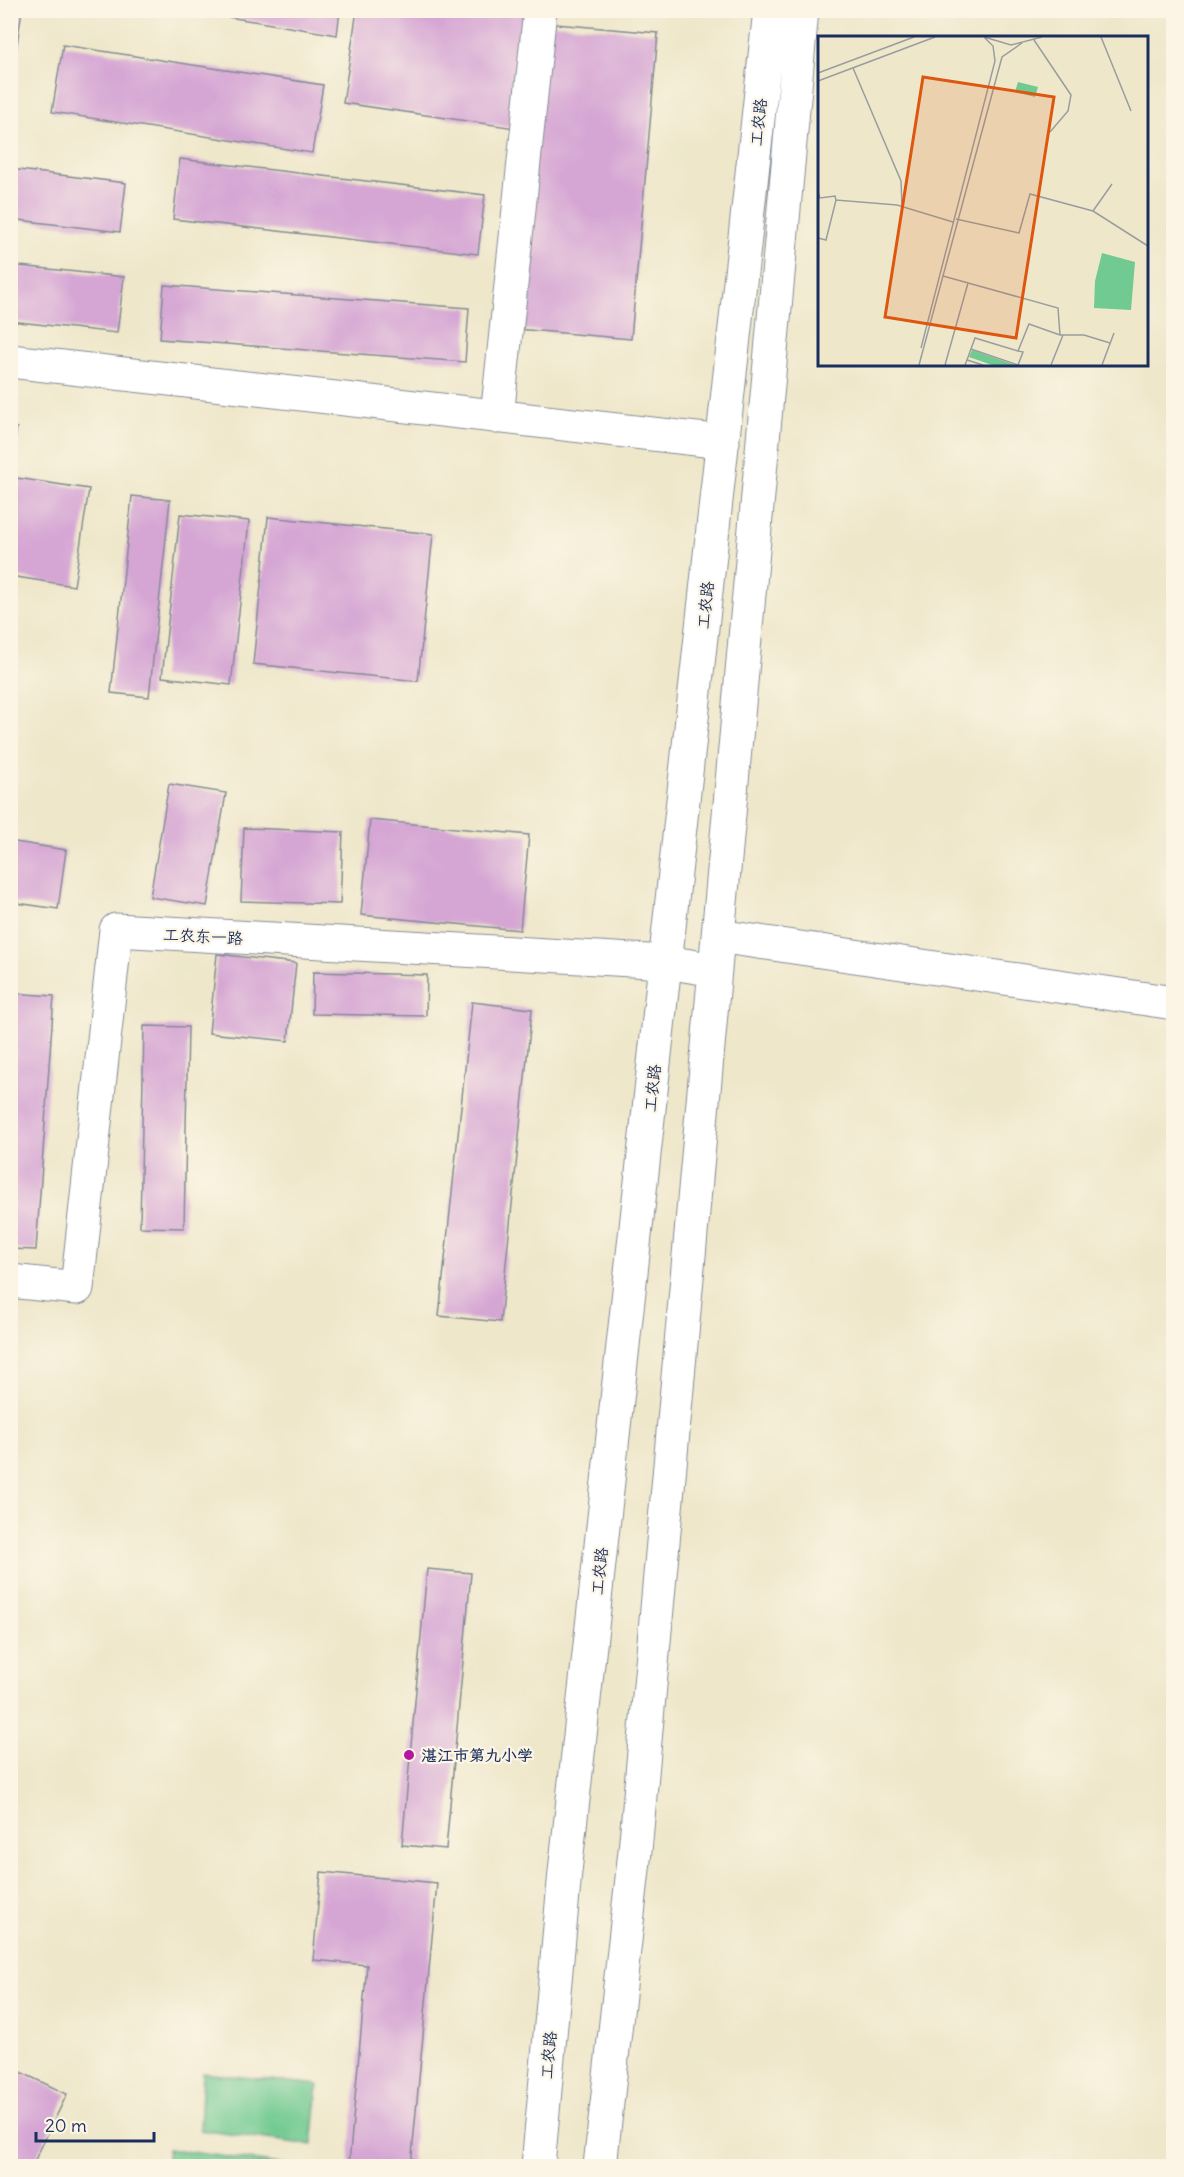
<svg xmlns="http://www.w3.org/2000/svg" width="1184" height="2177" viewBox="0 0 1184 2177" font-family="Delius,'LXGW WenKai TC',sans-serif">
<rect width="100%" height="100%" fill="#fcf5e5"/>
<filter id="ink" filterUnits="userSpaceOnUse"><feTurbulence type="fractalNoise" baseFrequency=".0167" numOctaves="2"/><feDisplacementMap in="SourceGraphic" scale="12" xChannelSelector="R" yChannelSelector="G"/><feConvolveMatrix kernelMatrix="1 2 1 2 8 2 1 2 1" color-interpolation-filters="sRGB"/></filter>
<filter id="wash" filterUnits="userSpaceOnUse"><feTurbulence type="fractalNoise" baseFrequency=".008" numOctaves="4" result="noise"/><feDisplacementMap in="SourceGraphic" scale="24" xChannelSelector="R" yChannelSelector="G"/><feGaussianBlur stdDeviation="1.35" result="paint"/><feColorMatrix in="noise" values="0 0 0 0 0 0 0 0 0 0 0 0 0 0 0 0 0 1.4 0 .05"/><feComposite in="paint" operator="in"/></filter>
<g filter="url(#wash)">
<rect width="100%" height="100%" fill="#eee7ca"/>
<path fill="#71ca91" stroke="#467c78" stroke-width="1.5" d="M 203,2073 L 318,2085 L 312,2145 L 200,2130 Z
M 168,2149 L 294,2166 L 166,2166 Z"/>
<g id="blocks">
<path fill="#d5a6d4" d="M 10,10 L 22,10 L 12,79 L 10,79 Z
M 186,10 L 340,10 L 337,35 Z
M 357,10 L 533,10 L 515,128 L 343,103 Z
M 544,23 L 658,33 L 631,339 L 517,329 Z
M 63,45 L 323,85 L 312,153 L 52,112 Z
M 180,159 L 485,195 L 478,254 L 173,219 Z
M 10,169 L 126,183 L 120,232 L 10,219 Z
M 10,265 L 124,277 L 117,333 L 10,321 Z
M 164,285 L 469,308 L 465,362 L 160,339 Z
M 10,427 L 17,428 L 12,460 L 10,460 Z
M 10,477 L 89,489 L 74,586 L 10,576 Z
M 132,496 L 170,500 L 149,697 L 111,693 Z
M 180,514 L 249,521 L 231,685 L 162,677 Z
M 268,517 L 433,534 L 418,681 L 253,664 Z
M 169,784 L 226,793 L 207,906 L 150,897 Z
M 370,820 L 529,835 L 520,930 L 361,915 Z
M 244,828 L 343,832 L 340,904 L 241,901 Z
M 15,842 L 66,850 L 58,909 L 10,902 L 10,873 Z
M 217,954 L 296,963 L 288,1041 L 209,1033 Z
M 313,972 L 427,975 L 426,1016 L 312,1014 Z
M 10,993 L 54,996 L 36,1250 L 10,1249 Z
M 472,1002 L 532,1009 L 500,1322 L 439,1316 Z
M 144,1026 L 188,1027 L 184,1228 L 140,1227 Z
M 427,1569 L 471,1573 L 446,1849 L 402,1845 Z
M 321,1872 L 437,1883 L 411,2166 L 349,2164 L 367,1965 L 313,1960 Z
M 10,2067 L 67,2094 L 32,2166 L 10,2166 Z"/>
</g>
</g>
<g filter="url(#ink)">
<use href="#blocks" fill-opacity="0" stroke="#848b94" stroke-width="1.5"/>
<g fill="none" stroke-linecap="round" stroke-linejoin="round">
<g stroke="#848b94" stroke-width="35">
<path id="minor" d="M 10,361 L 723,442
M 497,417 L 540,10
M 718,936 L 1174,1003
M 10,1281 L 77,1288 L 116,930 L 666,962 L 715,970
M 538,2166 L 565,1872 L 770,10
M 600,2166 L 635,1851 L 802,10"/>
</g>
<use href="#minor" stroke="#fff" stroke-width="33"/>
</g>
</g>
<circle fill="#b5179e" stroke="#fcf5e5" stroke-width="2" cx="409" cy="1755" r="6"/>
<g text-anchor="middle" dominant-baseline="central" stroke-width="4.5" stroke-linejoin="round" paint-order="stroke">
<g font-size="16" fill="#1b2f5e" stroke="#fcf5e5">
<text transform="translate(758 122) rotate(-84)">工农路</text>
<text transform="translate(705 605) rotate(-84)">工农路</text>
<text transform="translate(203 936) rotate(3)">工农东一路</text>
<text transform="translate(652 1088) rotate(-84)">工农路</text>
<text transform="translate(599 1571) rotate(-84)">工农路</text>
<text transform="translate(548 2055) rotate(-85)">工农路</text>
</g>
<g font-size="16" font-weight="bold" fill="#1b2f5e" stroke="#fcf5e5" text-anchor="start">
<text x="421" y="1755">湛江市第九小学</text>
</g>
</g>
<g transform="translate(818 36)">
<rect width="330" height="330" fill="#eee7ca"/>
<path d="M 200,46 L 220,51 L 217,61 L 197,56 ZM 284,217 L 317,226 L 313,274 L 276,272 L 277,245 ZM 154,314 L 197,329 L 174,329 L 151,321 Z" fill="#71ca91"/>
<path fill="none" stroke="#9a9d9f" stroke-width="1.5" d="M 166,1 L 193,9 L 224,1M 283,1 L 313,75M 216,4 L 253,59 L 250,75 L 232,96M 35,32 L 83,145 L 84,170M 0,37 L 96,1M 0,45 L 117,1M 0,156 L 2,162 L 17,160 L 18,164M 275,175 L 294,148M 138,183 L 201,197 L 212,158 L 275,175 L 330,210M 0,202 L 8,204 L 18,164 L 79,169 L 135,186M 125,240 L 240,272 L 242,299 L 266,299 L 292,307M 103,312 L 177,25 L 175,10 L 166,1M 153,313 L 157,302 L 200,315M 149,324 L 153,313 L 200,329 L 205,316 L 200,315 L 211,288 L 242,299M 101,329 L 184,21 L 204,7M 127,329 L 150,247M 147,329 L 149,324 L 165,329M 233,329 L 245,299M 284,329 L 296,297"/>
<path fill="#de5710" fill-opacity="0.15" stroke="#de5710" stroke-width="3" d="M 105,41 L 236,61 L 198,302 L 67,281 Z"/>
<rect width="330" height="330" fill="none" stroke="#1b2f5e" stroke-width="3"/>
</g>
<rect width="1184" height="2177" fill="none" stroke="#fcf5e5" stroke-width="36"/>
<path d="M36 2132v9h118v-9" fill="none" stroke="#1b2f5e" stroke-width="3"/>
<text x="45" y="2132" font-size="18" fill="#1b2f5e" stroke="#fcf5e5" stroke-width="4.5" paint-order="stroke">20 m</text>
</svg>
